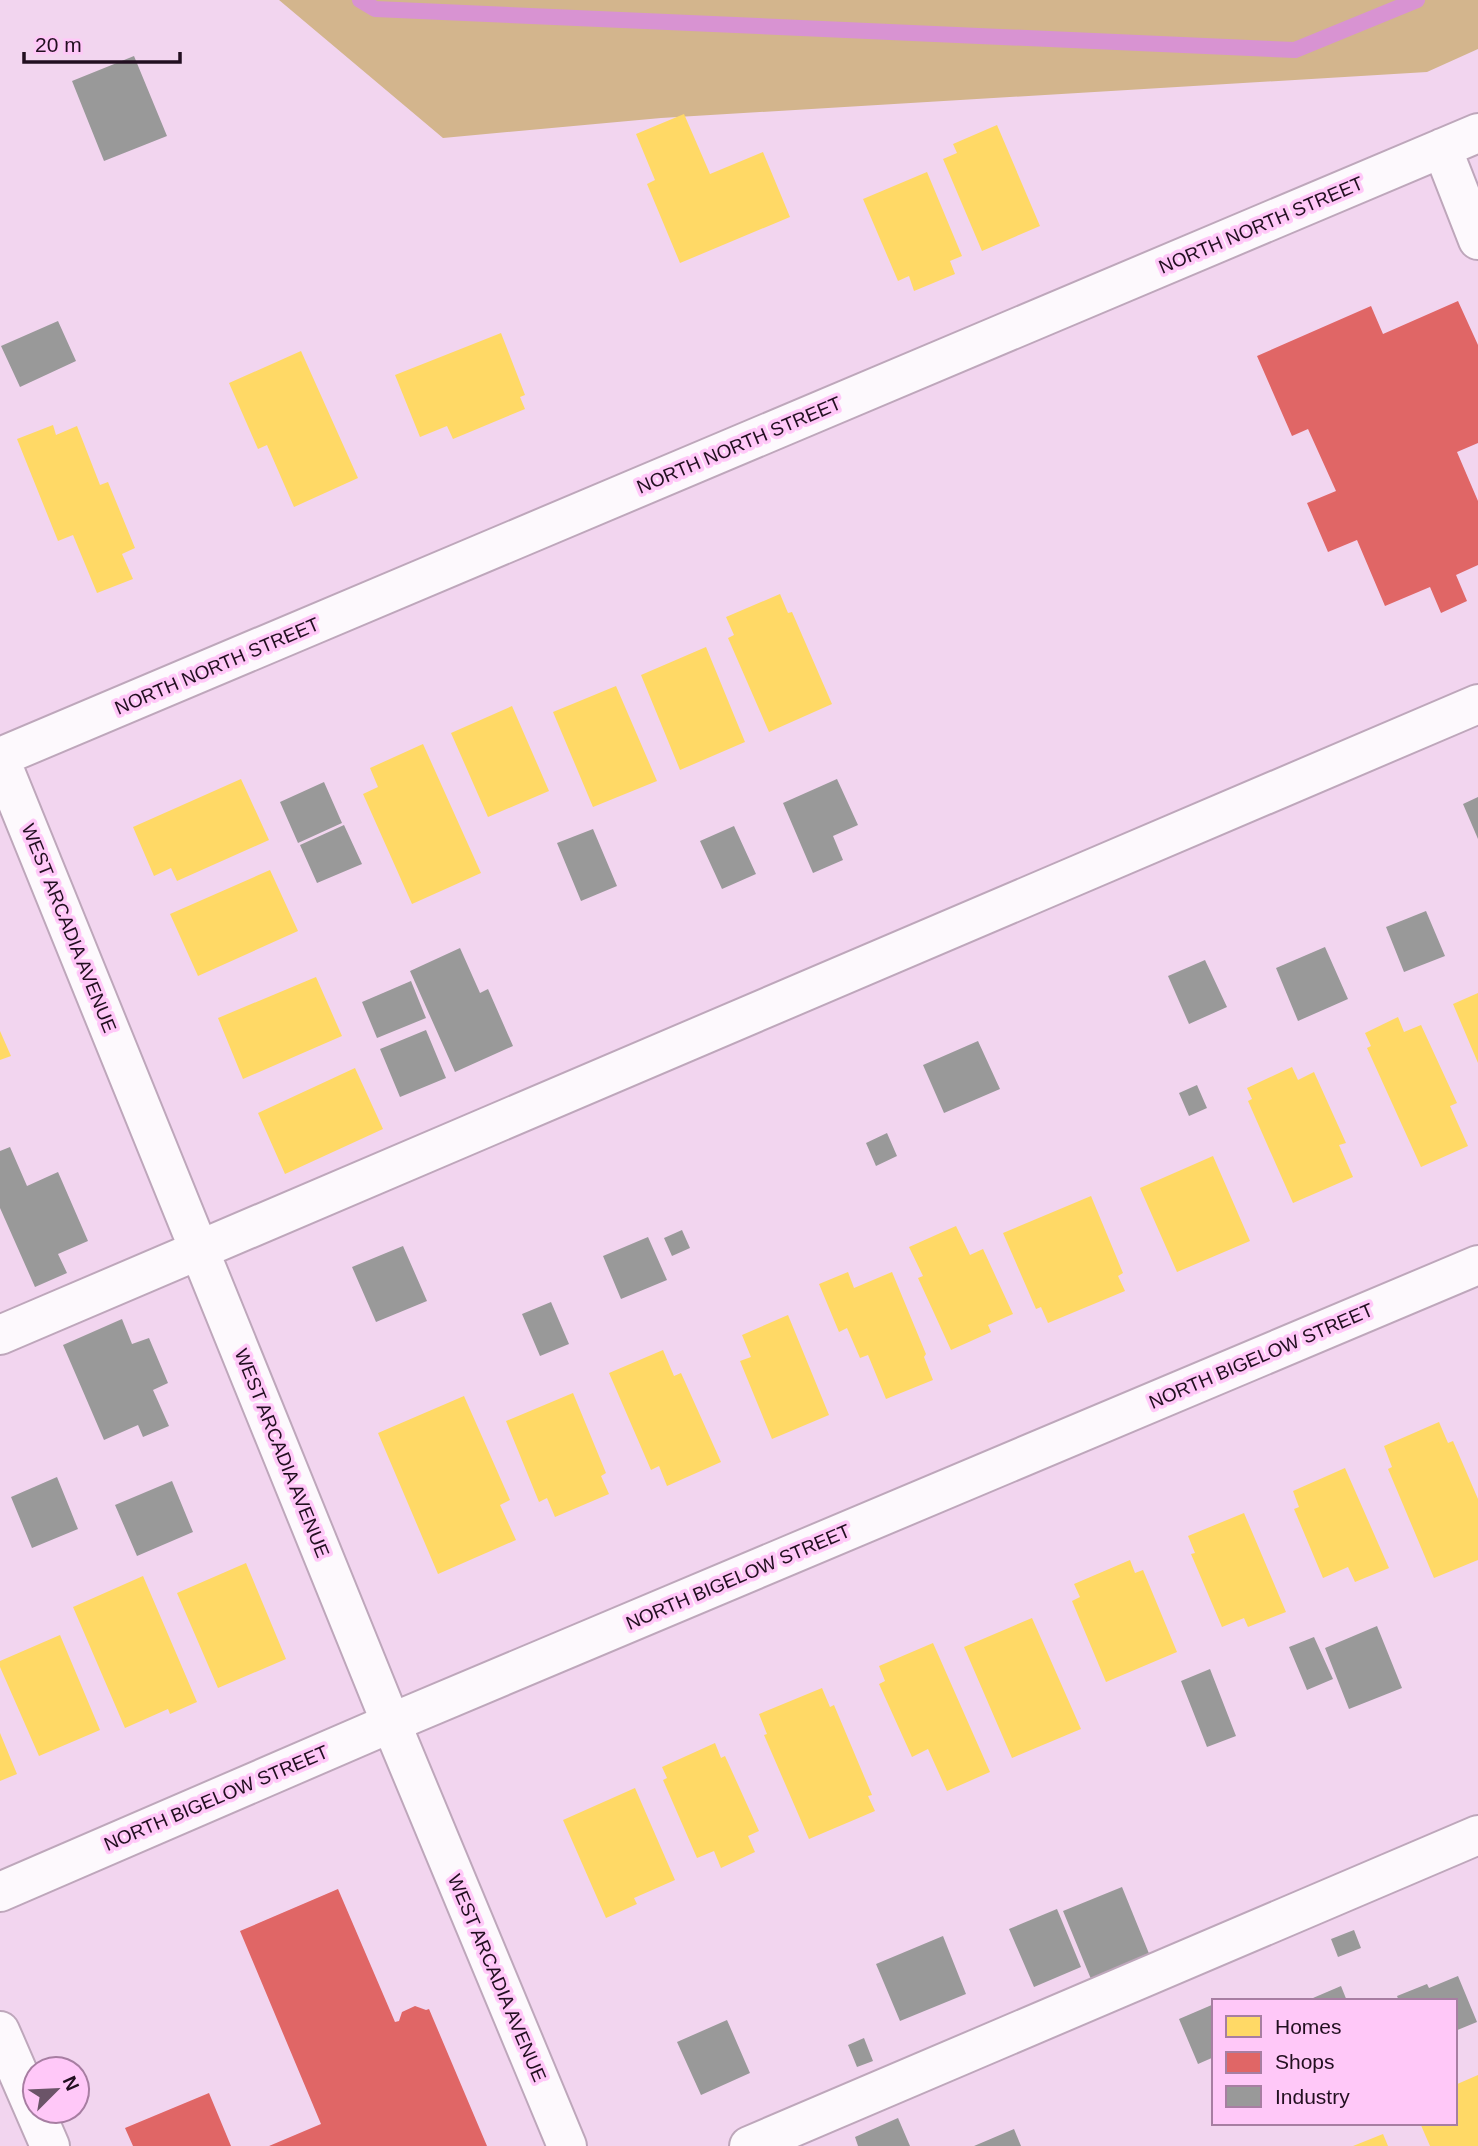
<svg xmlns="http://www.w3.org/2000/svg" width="1478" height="2146" viewBox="0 0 1478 2146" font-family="Helvetica,sans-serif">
<rect width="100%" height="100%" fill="#f2d5ef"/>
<path fill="#d3b58d" d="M 279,0 L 1478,0 L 1478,49 L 1427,72 L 661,118 L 443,138 Z"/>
<path fill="#ffd966" d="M 684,114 L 710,174 L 763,152 L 790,217 L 680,263 L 647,184 L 655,180 L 636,134 Z
M 997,125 L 1040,226 L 982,251 L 943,159 L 957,153 L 953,144 Z
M 927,172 L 962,256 L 950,261 L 955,274 L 914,291 L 909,276 L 898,281 L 863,199 Z
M 501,333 L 525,395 L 520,397 L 525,409 L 453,439 L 447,426 L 420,437 L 395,375 Z
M 301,351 L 358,478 L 294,507 L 267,445 L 258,449 L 229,383 Z
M 53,425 L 56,435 L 77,426 L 100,485 L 108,482 L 135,548 L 122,554 L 133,579 L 97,593 L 73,535 L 58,541 L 17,439 Z
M 780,594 L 788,613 L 792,612 L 832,704 L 769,732 L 728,638 L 734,635 L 726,617 Z
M 706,647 L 745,742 L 680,770 L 641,675 Z
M 616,686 L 657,781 L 593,807 L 553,712 Z
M 512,706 L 549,791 L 488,817 L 451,733 Z
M 423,744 L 481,873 L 412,904 L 363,794 L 378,787 L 370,768 Z
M 241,779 L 269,840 L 177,881 L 171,868 L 154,876 L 133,827 Z
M 270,870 L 298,931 L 198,976 L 170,914 Z
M 316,977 L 342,1036 L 243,1079 L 218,1018 Z
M 1478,993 L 1478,1063 L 1453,1004 Z
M 1398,1017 L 1404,1032 L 1421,1025 L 1457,1103 L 1450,1106 L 1468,1146 L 1421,1167 L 1367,1048 L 1371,1046 L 1365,1033 Z
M 0,1031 L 11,1056 L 0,1060 Z
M 1292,1067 L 1298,1080 L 1314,1072 L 1346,1143 L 1339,1145 L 1353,1177 L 1293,1203 L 1248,1101 L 1252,1099 L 1247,1088 Z
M 355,1068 L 383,1129 L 285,1174 L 258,1113 Z
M 1213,1156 L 1250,1241 L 1177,1272 L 1140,1188 Z
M 1091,1196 L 1123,1273 L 1118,1276 L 1125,1291 L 1048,1323 L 1041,1307 L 1036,1309 L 1003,1233 Z
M 956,1226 L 970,1255 L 983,1249 L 1013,1314 L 988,1325 L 991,1332 L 951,1350 L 918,1278 L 923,1276 L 909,1247 Z
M 848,1272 L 854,1288 L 892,1272 L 926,1354 L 924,1357 L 933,1380 L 886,1399 L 868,1355 L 860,1358 L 847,1328 L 839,1332 L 819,1284 Z
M 788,1315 L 829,1415 L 772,1439 L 740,1361 L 751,1357 L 742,1335 Z
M 663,1350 L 674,1376 L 681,1373 L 721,1462 L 667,1486 L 659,1466 L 651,1470 L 609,1373 Z
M 573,1393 L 606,1473 L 601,1476 L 609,1494 L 555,1517 L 547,1498 L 539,1502 L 506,1421 Z
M 464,1396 L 510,1500 L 500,1505 L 516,1540 L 438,1574 L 378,1433 Z
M 1439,1422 L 1448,1443 L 1453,1441 L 1478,1499 L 1478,1560 L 1434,1578 L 1388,1469 L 1392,1467 L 1384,1446 Z
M 1345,1468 L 1389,1568 L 1355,1582 L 1348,1567 L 1323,1578 L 1294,1509 L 1299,1507 L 1293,1491 Z
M 1244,1513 L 1286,1612 L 1248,1627 L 1244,1618 L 1222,1627 L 1191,1554 L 1195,1553 L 1188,1536 Z
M 1130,1560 L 1135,1573 L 1143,1570 L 1177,1652 L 1106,1682 L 1072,1601 L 1080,1597 L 1074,1584 Z
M 246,1563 L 286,1659 L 218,1688 L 177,1593 Z
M 143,1576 L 197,1702 L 170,1714 L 168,1709 L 125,1728 L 73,1607 Z
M 1032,1618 L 1081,1729 L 1012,1758 L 964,1647 Z
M 60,1635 L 100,1730 L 39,1756 L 0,1667 L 0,1661 Z
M 933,1643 L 990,1772 L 947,1791 L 928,1749 L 912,1757 L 879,1684 L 885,1681 L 879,1666 Z
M 822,1688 L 830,1707 L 834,1705 L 872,1795 L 868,1796 L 875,1811 L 809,1839 L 764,1735 L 767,1734 L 759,1714 Z
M 0,1733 L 17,1774 L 0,1781 Z
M 715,1743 L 721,1758 L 725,1756 L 759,1831 L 748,1836 L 755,1852 L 721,1868 L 714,1851 L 697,1858 L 663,1780 L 667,1778 L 662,1767 Z
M 635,1788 L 675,1880 L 634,1898 L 637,1904 L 606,1918 L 563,1820 Z
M 1478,2075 L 1478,2146 L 1430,2146 L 1420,2123 L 1455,2123 L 1455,2085 Z
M 1383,2134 L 1388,2146 L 1353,2146 Z"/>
<path fill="#e06666" d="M 1458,301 L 1478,345 L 1478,443 L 1457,452 L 1478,501 L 1478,565 L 1456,575 L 1467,601 L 1441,613 L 1430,587 L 1385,606 L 1357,540 L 1328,552 L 1307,503 L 1336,491 L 1308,429 L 1292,436 L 1257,356 L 1371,306 L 1383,334 Z
M 338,1889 L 395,2022 L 399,2021 L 402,2012 L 415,2006 L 426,2010 L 429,2009 L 487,2146 L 269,2146 L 321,2124 L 240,1931 Z
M 209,2093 L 231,2146 L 133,2146 L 125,2128 Z"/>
<path fill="#999" d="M 134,56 L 167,136 L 104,161 L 72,81 Z
M 58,321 L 76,361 L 20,387 L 1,346 Z
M 837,779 L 858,825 L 833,836 L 843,860 L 813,873 L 783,803 Z
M 324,782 L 342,823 L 298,843 L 280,802 Z
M 1478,797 L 1478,839 L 1463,804 Z
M 344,825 L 362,864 L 317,883 L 300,845 Z
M 734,826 L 756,874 L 722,889 L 700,841 Z
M 593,829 L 617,886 L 581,901 L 557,843 Z
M 1426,911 L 1445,956 L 1404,972 L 1386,927 Z
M 1325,947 L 1348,999 L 1298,1021 L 1276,968 Z
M 460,948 L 480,993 L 488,989 L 513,1046 L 455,1072 L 410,971 Z
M 1205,960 L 1227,1007 L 1189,1024 L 1168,976 Z
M 411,981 L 426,1018 L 377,1038 L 362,1002 Z
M 426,1030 L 446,1078 L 400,1097 L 380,1049 Z
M 978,1041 L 1000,1089 L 944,1113 L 923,1065 Z
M 1197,1085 L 1207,1108 L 1189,1116 L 1179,1093 Z
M 887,1133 L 897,1156 L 876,1166 L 866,1143 Z
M 10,1147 L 27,1186 L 58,1172 L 88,1241 L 58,1254 L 67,1273 L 35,1287 L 0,1208 L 0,1151 Z
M 682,1230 L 690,1248 L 672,1256 L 664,1238 Z
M 648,1237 L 667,1280 L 621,1299 L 603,1256 Z
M 403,1246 L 427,1301 L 376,1322 L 352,1267 Z
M 551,1302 L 569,1344 L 540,1356 L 522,1314 Z
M 122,1319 L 132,1344 L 149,1338 L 168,1383 L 153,1390 L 169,1426 L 143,1437 L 138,1425 L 104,1440 L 63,1345 Z
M 57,1477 L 78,1529 L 32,1548 L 11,1497 Z
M 172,1481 L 193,1532 L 137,1556 L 115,1505 Z
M 1377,1626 L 1402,1688 L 1349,1709 L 1325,1648 Z
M 1314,1637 L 1333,1679 L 1307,1690 L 1289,1647 Z
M 1210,1669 L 1236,1736 L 1207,1747 L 1181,1681 Z
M 1122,1887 L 1150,1956 L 1091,1979 L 1063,1911 Z
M 1057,1909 L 1081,1967 L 1034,1987 L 1009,1929 Z
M 1354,1930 L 1361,1948 L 1338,1957 L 1331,1939 Z
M 943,1936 L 966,1994 L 900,2021 L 876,1964 Z
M 1458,1976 L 1477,2022 L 1455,2031 L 1455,2001 L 1399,2001 L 1397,1996 L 1427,1984 L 1429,1988 Z
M 1341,1986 L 1347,2001 L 1306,2001 Z
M 1214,2004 L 1214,2057 L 1198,2064 L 1179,2019 Z
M 727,2020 L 750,2073 L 701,2095 L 677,2042 Z
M 864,2038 L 873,2061 L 857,2067 L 848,2045 Z
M 898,2118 L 910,2146 L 858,2146 L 855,2137 Z
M 1014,2129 L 1021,2146 L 974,2146 Z"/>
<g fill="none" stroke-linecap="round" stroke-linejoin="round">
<path stroke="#d893d2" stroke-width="16" d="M 360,0 L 375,9 L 1295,50 L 1417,0"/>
<g stroke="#bea7bb" stroke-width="42">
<path id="minor" d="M 1442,148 L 1478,240
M 0,757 L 1478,133
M 0,759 L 391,1723 L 567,2146
M 0,1335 L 1478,704
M 0,1892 L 391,1723 L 1478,1265
M 0,2031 L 50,2146
M 749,2146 L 1478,1835"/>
</g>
<use href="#minor" stroke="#fdf9fd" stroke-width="38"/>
</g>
<g text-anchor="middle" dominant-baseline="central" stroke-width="7" stroke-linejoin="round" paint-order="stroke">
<g font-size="19" fill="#220f20" stroke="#ffc8f8">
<text transform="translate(1261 225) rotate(-23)">NORTH NORTH STREET</text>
<text transform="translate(739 445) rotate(-23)">NORTH NORTH STREET</text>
<text transform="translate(217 666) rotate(-23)">NORTH NORTH STREET</text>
<text transform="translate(69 928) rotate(68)">WEST ARCADIA AVENUE</text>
<text transform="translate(1261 1356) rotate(-23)">NORTH BIGELOW STREET</text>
<text transform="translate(282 1453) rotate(68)">WEST ARCADIA AVENUE</text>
<text transform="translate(738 1577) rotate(-23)">NORTH BIGELOW STREET</text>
<text transform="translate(216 1798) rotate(-23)">NORTH BIGELOW STREET</text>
<text transform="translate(497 1978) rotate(67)">WEST ARCADIA AVENUE</text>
</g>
</g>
<rect x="1212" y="1999" width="245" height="126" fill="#ffc8f8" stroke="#a77ea2" stroke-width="2"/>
<rect x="1226" y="2016" width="35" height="21" fill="#ffd966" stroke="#a77ea2" stroke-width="2"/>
<text x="1275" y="2034" font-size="21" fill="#220f20">Homes</text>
<rect x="1226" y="2052" width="35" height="21" fill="#e06666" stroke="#a77ea2" stroke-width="2"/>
<text x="1275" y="2069" font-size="21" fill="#220f20">Shops</text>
<rect x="1226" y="2086" width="35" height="21" fill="#999999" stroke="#a77ea2" stroke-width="2"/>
<text x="1275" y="2104" font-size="21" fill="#220f20">Industry</text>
<g transform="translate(56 2090) rotate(66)"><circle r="33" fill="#ffc8f8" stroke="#a77ea2" stroke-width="2"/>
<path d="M0-5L12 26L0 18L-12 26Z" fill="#6b5468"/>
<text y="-10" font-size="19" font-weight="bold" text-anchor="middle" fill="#220f20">N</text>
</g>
<path d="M24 52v10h156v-10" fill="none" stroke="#220f20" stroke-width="3.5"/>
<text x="35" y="52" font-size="21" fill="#220f20" stroke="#ffc8f8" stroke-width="5" paint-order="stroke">20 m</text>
</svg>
